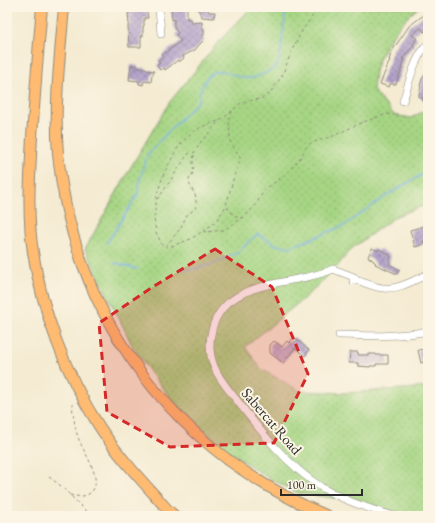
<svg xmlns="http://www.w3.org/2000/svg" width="435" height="523" viewBox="0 0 435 523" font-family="'EB Garamond',serif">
<defs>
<pattern id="green-dots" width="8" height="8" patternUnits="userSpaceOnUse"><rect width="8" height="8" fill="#a6d583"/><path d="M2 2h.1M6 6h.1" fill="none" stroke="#8fb771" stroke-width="1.8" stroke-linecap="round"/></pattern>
<pattern id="building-cross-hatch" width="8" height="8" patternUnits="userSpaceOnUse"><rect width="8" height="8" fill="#b2a1cb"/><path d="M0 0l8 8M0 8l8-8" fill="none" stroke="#9183a5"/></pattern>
</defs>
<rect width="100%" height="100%" fill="#fcf5e5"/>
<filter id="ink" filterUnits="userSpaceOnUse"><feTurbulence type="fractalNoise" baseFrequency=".025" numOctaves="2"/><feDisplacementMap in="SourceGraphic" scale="8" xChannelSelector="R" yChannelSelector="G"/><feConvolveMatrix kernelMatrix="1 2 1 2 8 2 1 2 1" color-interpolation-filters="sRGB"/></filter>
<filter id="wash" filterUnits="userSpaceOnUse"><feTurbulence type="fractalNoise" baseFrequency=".012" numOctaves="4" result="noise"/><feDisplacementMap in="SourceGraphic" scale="16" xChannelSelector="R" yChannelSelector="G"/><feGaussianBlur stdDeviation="0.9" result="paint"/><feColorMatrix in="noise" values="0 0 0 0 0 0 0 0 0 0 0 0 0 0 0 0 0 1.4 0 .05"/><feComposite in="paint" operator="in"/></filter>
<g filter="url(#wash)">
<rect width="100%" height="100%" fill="#f4ebd2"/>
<path fill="url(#green-dots)" stroke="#688057" d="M 252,7 L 419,7 C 399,23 382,46 375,71 C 374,77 374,84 373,90 L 394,115 L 411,118 L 428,109 L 428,204 L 396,216 L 351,249 L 335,269 L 303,299 L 245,347 L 261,369 L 300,391 L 346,393 L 428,387 L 428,516 L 412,516 L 348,500 L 298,493 L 265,476 L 220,445 L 176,405 L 151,373 L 133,347 L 85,249 L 132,165 L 169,103 L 220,40 Z"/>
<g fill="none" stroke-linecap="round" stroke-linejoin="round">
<path stroke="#75aee5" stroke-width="1.5" d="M 107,243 L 138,194 L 139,183 L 146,159 L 149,153 L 167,133 L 199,100 C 198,94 201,88 204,83 C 216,58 234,81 251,78 C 260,77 269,71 277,66 L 280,57 L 285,16 L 289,7
M 114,263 L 138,269
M 180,269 L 195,269 L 213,264 L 239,252 L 249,241 L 258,234 L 276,245 L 291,247 L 343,226 L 389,194 L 428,171"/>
</g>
<g id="blocks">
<path fill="url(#building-cross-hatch)" d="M 130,7 L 144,7 L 144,12 L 147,12 L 148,18 L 144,18 L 144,26 L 143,26 L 143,36 L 141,36 L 141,47 L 129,47 L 128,25 L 129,25 L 128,13 L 130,13 Z
M 171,7 L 187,7 L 187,19 L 191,19 L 192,23 L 202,22 L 202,29 L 204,29 L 204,35 L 202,35 L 204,40 L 198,46 L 195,50 L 183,56 L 184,58 L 179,62 L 178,60 L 165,70 L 164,68 L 160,70 L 157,65 L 160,63 L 158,60 L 163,57 L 162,55 L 181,41 L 176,35 L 178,33 L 174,27 L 174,19 L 172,20 Z
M 197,7 L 206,7 L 209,12 L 215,12 L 214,18 L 202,17 Z
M 428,12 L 428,29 L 424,32 L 421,28 L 412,35 L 417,38 L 413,44 L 414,45 L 402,59 L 404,59 L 401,66 L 402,67 L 396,84 L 390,84 L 389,87 L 380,84 L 390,60 L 389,60 L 392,51 L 403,35 L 409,26 Z
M 131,65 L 138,66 L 138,68 L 146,68 L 146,70 L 154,71 L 153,75 L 152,75 L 151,82 L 144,81 L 143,85 L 139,84 L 139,81 L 129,80 Z
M 428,70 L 428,102 L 422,100 L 423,98 L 419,97 L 419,94 L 421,87 L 420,86 L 422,79 Z
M 428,225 L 428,240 L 423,241 L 424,244 L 415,247 L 410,230 Z
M 372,248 L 378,251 L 379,249 L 390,255 L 391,257 L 389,261 L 390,262 L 389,264 L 400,270 L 397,274 L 375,264 L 376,263 L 373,261 L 373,260 L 368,257 Z
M 294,337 L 309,350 L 305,356 L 295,348 L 283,363 L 270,353 L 270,345 L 274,341 L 282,347 L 287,341 L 289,343 Z
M 427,349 L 427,350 L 428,350 L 428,361 L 421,363 L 418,350 Z
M 350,352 L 358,352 L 358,355 L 369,355 L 369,354 L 376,354 L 376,355 L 388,355 L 388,364 L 376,364 L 376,366 L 370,366 L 370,367 L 358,366 L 358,363 L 349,363 Z"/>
</g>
</g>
<g filter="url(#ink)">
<use href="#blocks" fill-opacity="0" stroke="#908b7e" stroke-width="1"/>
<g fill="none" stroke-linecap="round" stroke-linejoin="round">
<g stroke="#908b7e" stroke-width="8">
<path id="minor" d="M 159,7 L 161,34
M 403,101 C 409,84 414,57 428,44
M 356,280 L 354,277 L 333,269 C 325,273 316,275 307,277 C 280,283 242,286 223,308 C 212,321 208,340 211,356 C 214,374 228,389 239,403 C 263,434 287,465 321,487 C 344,501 369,509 394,516
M 353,281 L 356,280 C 363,282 377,288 383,288 C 399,290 414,280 428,274
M 339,335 C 368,336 398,337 428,331"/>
</g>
<g stroke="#908b7e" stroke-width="12">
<path id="highway" d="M 42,7 C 38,50 35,93 32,137 C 30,175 27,214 33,252 C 42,311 66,375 99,426 C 118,456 144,483 168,510 L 175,516
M 64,7 C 60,55 54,105 58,154 C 74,319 175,453 328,516"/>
</g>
<path stroke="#908b7e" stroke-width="1" stroke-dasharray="3 3" stroke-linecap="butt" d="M 232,111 L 229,119 L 230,141 L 240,157 L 240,161 L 234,176 L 226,206 L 216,222 L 191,239 L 172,246 L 165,247 L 162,245 L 156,232 L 154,219 L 157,194 L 164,173 L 177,149 L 184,140 L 192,133 L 201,127 L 221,120 L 232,111 L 241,103 L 263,98 L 269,94 L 282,76 L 292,50 L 303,29 L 319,7
M 157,199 L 160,196 L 188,154 L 195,152 L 200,143 L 220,120
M 227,207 L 232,213 L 239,218 L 243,217
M 203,231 L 206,232 L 224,230 L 244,217 L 255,206 L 265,189 L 285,175 L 299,160 L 307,146 L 311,143 L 333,136 L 363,122 L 387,114 L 394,115
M 166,246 L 180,229 L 187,215 L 196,208 L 196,197 L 189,183 L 189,179 C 195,172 193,171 193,162 C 193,159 194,155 195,152
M 49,477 L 61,486 L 84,509 L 94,516
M 70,495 C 83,499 98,494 95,478 C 93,463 83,451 78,437 C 76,432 75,425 74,419 C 73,412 71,406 75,401"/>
<use href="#minor" stroke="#fff" stroke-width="7"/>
<use href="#highway" stroke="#ffbb71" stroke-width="10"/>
</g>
</g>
<path fill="#d62828" fill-opacity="0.2" stroke="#d62828" stroke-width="3" stroke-dasharray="8 5" stroke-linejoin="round" d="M 215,249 L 272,287 L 308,374 L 274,443 L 170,447 L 107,412 L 99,323 L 151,288 Z"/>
<g text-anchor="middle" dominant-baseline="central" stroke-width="4" stroke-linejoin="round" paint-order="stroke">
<g font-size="15" fill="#2b2b2b" stroke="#fcf5e5">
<text transform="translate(272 421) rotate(49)">Sabercat Road</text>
</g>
</g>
<rect width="435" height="523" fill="none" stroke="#fcf5e5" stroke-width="24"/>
<path d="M281 489v6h81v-6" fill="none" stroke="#2b2b2b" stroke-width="2"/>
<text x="287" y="489" font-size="12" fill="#2b2b2b" stroke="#fcf5e5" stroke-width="3" paint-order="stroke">100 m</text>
</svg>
